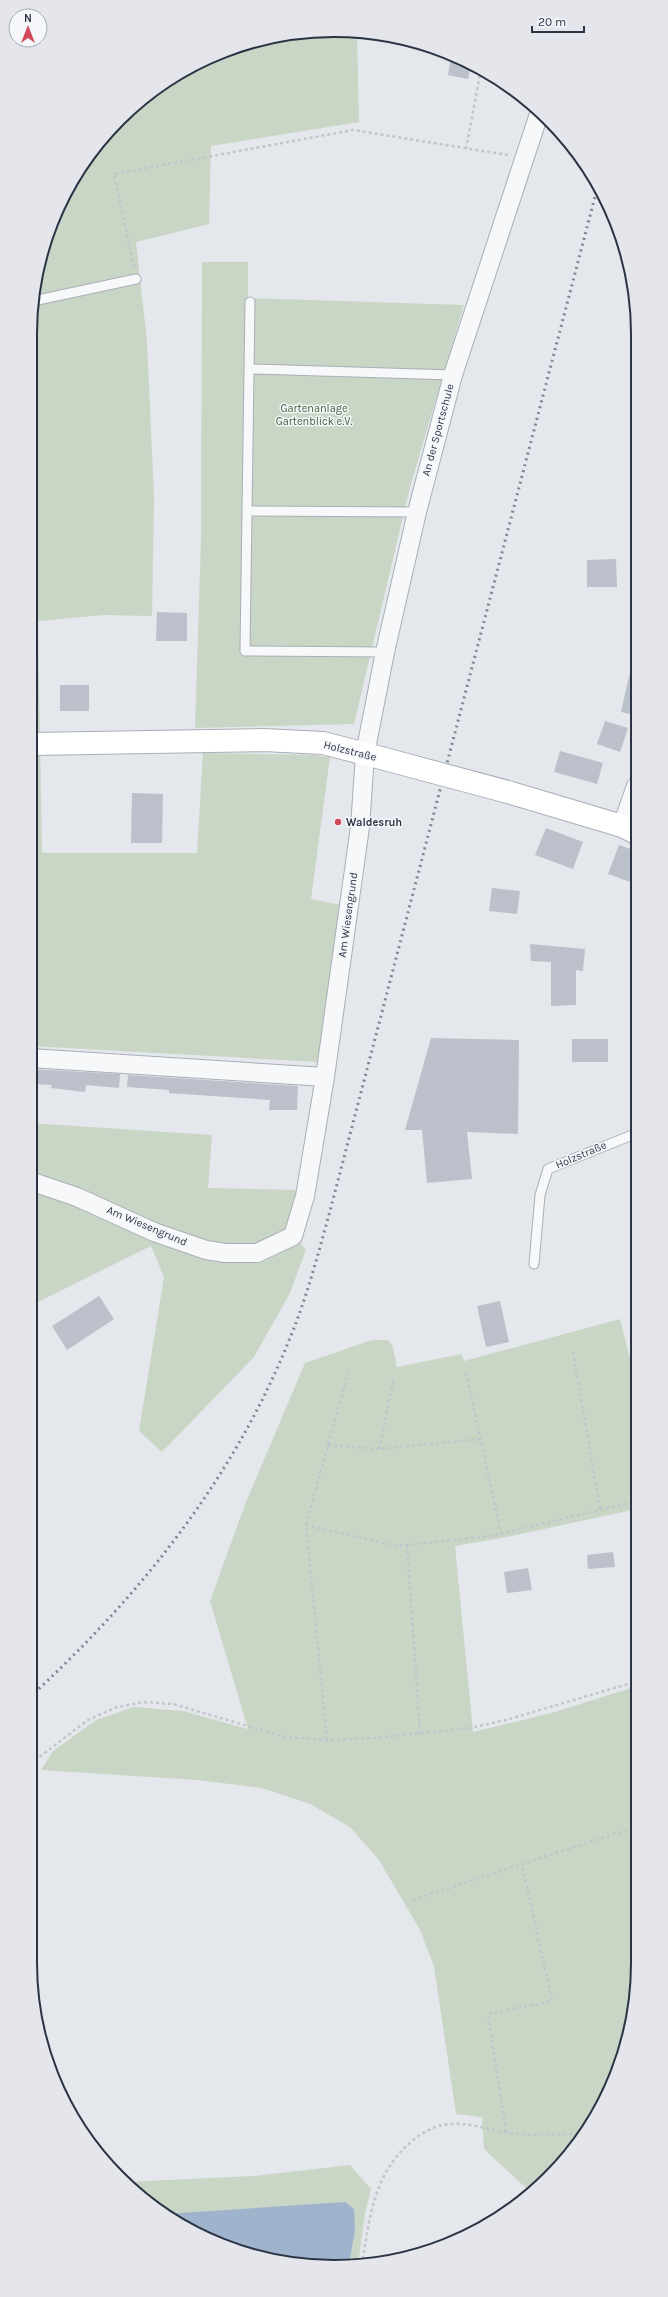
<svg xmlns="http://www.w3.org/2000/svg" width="668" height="2297" viewBox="0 0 668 2297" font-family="Karla,sans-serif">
<rect width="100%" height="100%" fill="#e4e7ec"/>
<path fill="#c9d6c5" d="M 334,30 L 357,32 L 359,122 L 211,146 L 209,224 L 136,242 L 147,341 L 154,497 L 152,616 L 104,615 L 38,621 L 42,853 L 197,853 L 203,753 L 314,755 L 330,757 L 311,899 L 346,906 L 317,1062 L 30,1046 L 30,334 C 32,314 32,293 36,274 C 66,151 150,65 273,36 C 293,32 314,32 334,30 Z
M 202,262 L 248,262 L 248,298 L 464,305 L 410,487 L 354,724 L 195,728 L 201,538 Z
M 30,1123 L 212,1135 L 208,1188 L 298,1190 L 287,1228 L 306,1250 L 290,1293 L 254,1357 L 162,1452 L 139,1431 L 164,1277 L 151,1246 L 30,1306 Z
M 620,1319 L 637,1387 L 637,1509 L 502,1538 L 455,1546 L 473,1732 L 551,1713 L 638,1686 L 638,1963 L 632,2022 L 597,2115 L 563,2163 L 534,2190 L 526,2188 L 484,2149 L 482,2117 L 456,2114 L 434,1966 L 420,1930 L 379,1860 L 350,1827 L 310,1804 L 262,1788 L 197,1780 L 41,1770 L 53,1751 L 96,1720 L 134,1707 L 183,1711 L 248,1729 L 210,1601 L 246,1502 L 305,1363 L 372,1340 L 388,1340 L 393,1347 L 397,1367 L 461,1354 L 464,1361 Z
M 350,2165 L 371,2189 L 365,2214 L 358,2265 L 349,2265 L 355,2231 L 170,2212 L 165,2214 L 149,2204 L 125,2182 L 253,2176 Z"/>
<path fill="#9fb4cc" d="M 345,2202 L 354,2209 L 355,2231 L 349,2265 C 298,2267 245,2259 199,2235 C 187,2229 176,2221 165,2214 Z"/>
<path fill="#bbc0ca" d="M 451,57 L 471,65 L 468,79 L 448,75 Z
M 616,559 L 617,587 L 587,587 L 587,560 Z
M 157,612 L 187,613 L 187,641 L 156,641 Z
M 630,672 L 636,672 L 636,715 L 621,712 Z
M 60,685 L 89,685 L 89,711 L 60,711 Z
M 605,721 L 628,728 L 620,752 L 597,744 Z
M 560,751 L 603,763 L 597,784 L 554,772 Z
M 132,793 L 163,794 L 162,843 L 131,843 Z
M 546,828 L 583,842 L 573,869 L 535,855 Z
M 619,845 L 636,851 L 636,884 L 608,874 Z
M 492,888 L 520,891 L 517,914 L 489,911 Z
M 530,944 L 585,949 L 583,971 L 576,970 L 576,1005 L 551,1006 L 551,962 L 531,961 Z
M 431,1038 L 519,1040 L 518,1134 L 467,1132 L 472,1179 L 427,1183 L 422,1130 L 405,1130 Z
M 572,1039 L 608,1039 L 608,1062 L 572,1062 Z
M 30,1069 L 120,1074 L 119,1088 L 86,1085 L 85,1092 L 51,1088 L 52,1085 L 30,1084 Z
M 128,1075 L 298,1086 L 297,1110 L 269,1110 L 270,1100 L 169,1093 L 169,1090 L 127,1087 Z
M 99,1296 L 114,1319 L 67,1350 L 52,1326 Z
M 500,1301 L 509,1342 L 486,1347 L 477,1306 Z
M 613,1552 L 615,1567 L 588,1569 L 587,1555 Z
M 528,1568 L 532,1590 L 507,1593 L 504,1572 Z"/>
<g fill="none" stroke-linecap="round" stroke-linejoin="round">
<g stroke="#a9aeb7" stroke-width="11">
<path id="lane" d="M 33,301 L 136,279
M 250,302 L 245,651 L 385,652
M 251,369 L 453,375
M 248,511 L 417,512
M 534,1264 L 540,1195 L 548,1169 L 637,1133"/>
</g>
<g stroke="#a9aeb7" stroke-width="20">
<path id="street" d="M 622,826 L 636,786
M 30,1058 L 325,1077
M 30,1181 L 77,1197 L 154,1232 L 206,1250 L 225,1253 L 257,1253 L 293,1236 L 305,1196 L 325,1077 L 360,827 L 365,754 L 385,652 L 417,512 L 453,375 L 539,114"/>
</g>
<g stroke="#a9aeb7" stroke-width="24">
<path id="secondary" d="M 30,744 L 264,740 L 323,743 L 381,758
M 508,792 L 622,826 L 636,833"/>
</g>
<path stroke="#c2c5cb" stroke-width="2.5" stroke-dasharray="3 3" stroke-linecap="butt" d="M 466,149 L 481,69
M 134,267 L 114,174 L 353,130 L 508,155
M 573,1352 L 600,1509
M 466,1373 L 501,1533
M 328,1445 L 379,1449 L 481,1439
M 379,1449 L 394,1378
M 306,1525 L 396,1546 L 491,1536 L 637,1501
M 407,1545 L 420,1733
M 327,1740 L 306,1525 L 348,1373
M 30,1764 L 88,1720 L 117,1707 L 145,1702 L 173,1704 L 285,1737 L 327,1740 L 374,1738 L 470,1728 L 506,1720 L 638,1681
M 413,1900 L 617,1833 L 638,1830
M 506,2132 L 488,2014 L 552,2001 L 522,1864
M 362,2265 C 369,2219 374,2172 412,2141 C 423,2132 435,2125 450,2124 C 469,2122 488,2130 507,2133 C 532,2136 558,2134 584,2134"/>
<use href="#lane" stroke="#f7f8fa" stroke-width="9"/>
<use href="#street" stroke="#f7f8fa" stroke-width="18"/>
<use href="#secondary" stroke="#fff" stroke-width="22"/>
<path stroke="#7d8696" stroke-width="3" stroke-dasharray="2 4" stroke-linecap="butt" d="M 30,1697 C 140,1596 234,1478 290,1338 C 307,1297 318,1254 330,1211 L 597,189"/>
<g stroke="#a9aeb7" stroke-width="24" stroke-linecap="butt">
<path id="secondary-bridge" d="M 381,758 L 508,792"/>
</g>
<use href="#secondary-bridge" stroke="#fff" stroke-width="22"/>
</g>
<circle fill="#d1495b" stroke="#f4f6f9" stroke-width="1.5" cx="338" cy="822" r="4"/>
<g text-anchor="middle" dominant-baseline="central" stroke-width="3" stroke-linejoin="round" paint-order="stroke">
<g font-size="11" fill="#3f6138" stroke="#f4f6f9">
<text x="314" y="408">Gartenanlage<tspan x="314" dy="13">Gartenblick e.V.</tspan></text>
</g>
<g font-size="11" fill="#2b3445" stroke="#f4f6f9">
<text transform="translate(438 430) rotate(-75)">An der Sportschule</text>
<text transform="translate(350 751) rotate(14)">Holzstraße</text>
<text transform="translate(348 915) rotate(-82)">Am Wiesengrund</text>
<text transform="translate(581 1155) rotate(-23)">Holzstraße</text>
<text transform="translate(147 1226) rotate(23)">Am Wiesengrund</text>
</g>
<g font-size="11" font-weight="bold" fill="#2b3445" stroke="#f4f6f9" text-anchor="start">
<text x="346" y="822">Waldesruh</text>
</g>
</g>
<path d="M0 0H668V2297H0ZM334 37H334A297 297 0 0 1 631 334V1963A297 297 0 0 1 334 2260H334A297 297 0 0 1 37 1963V334A297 297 0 0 1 334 37Z" fill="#e4e6eb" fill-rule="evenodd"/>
<path fill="none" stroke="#2b3445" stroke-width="2" d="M334 37H334A297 297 0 0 1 631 334V1963A297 297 0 0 1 334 2260H334A297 297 0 0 1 37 1963V334A297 297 0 0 1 334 37Z"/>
<g transform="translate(28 28)"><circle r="19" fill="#f4f6f9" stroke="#a4a8b1"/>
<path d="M0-3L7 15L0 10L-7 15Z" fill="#d1495b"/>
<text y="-6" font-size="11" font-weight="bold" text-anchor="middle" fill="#2b3445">N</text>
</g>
<path d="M532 26v6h52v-6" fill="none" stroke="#2b3445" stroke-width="2"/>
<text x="538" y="26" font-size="12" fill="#2b3445" stroke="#f4f6f9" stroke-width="3" paint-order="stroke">20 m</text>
</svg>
